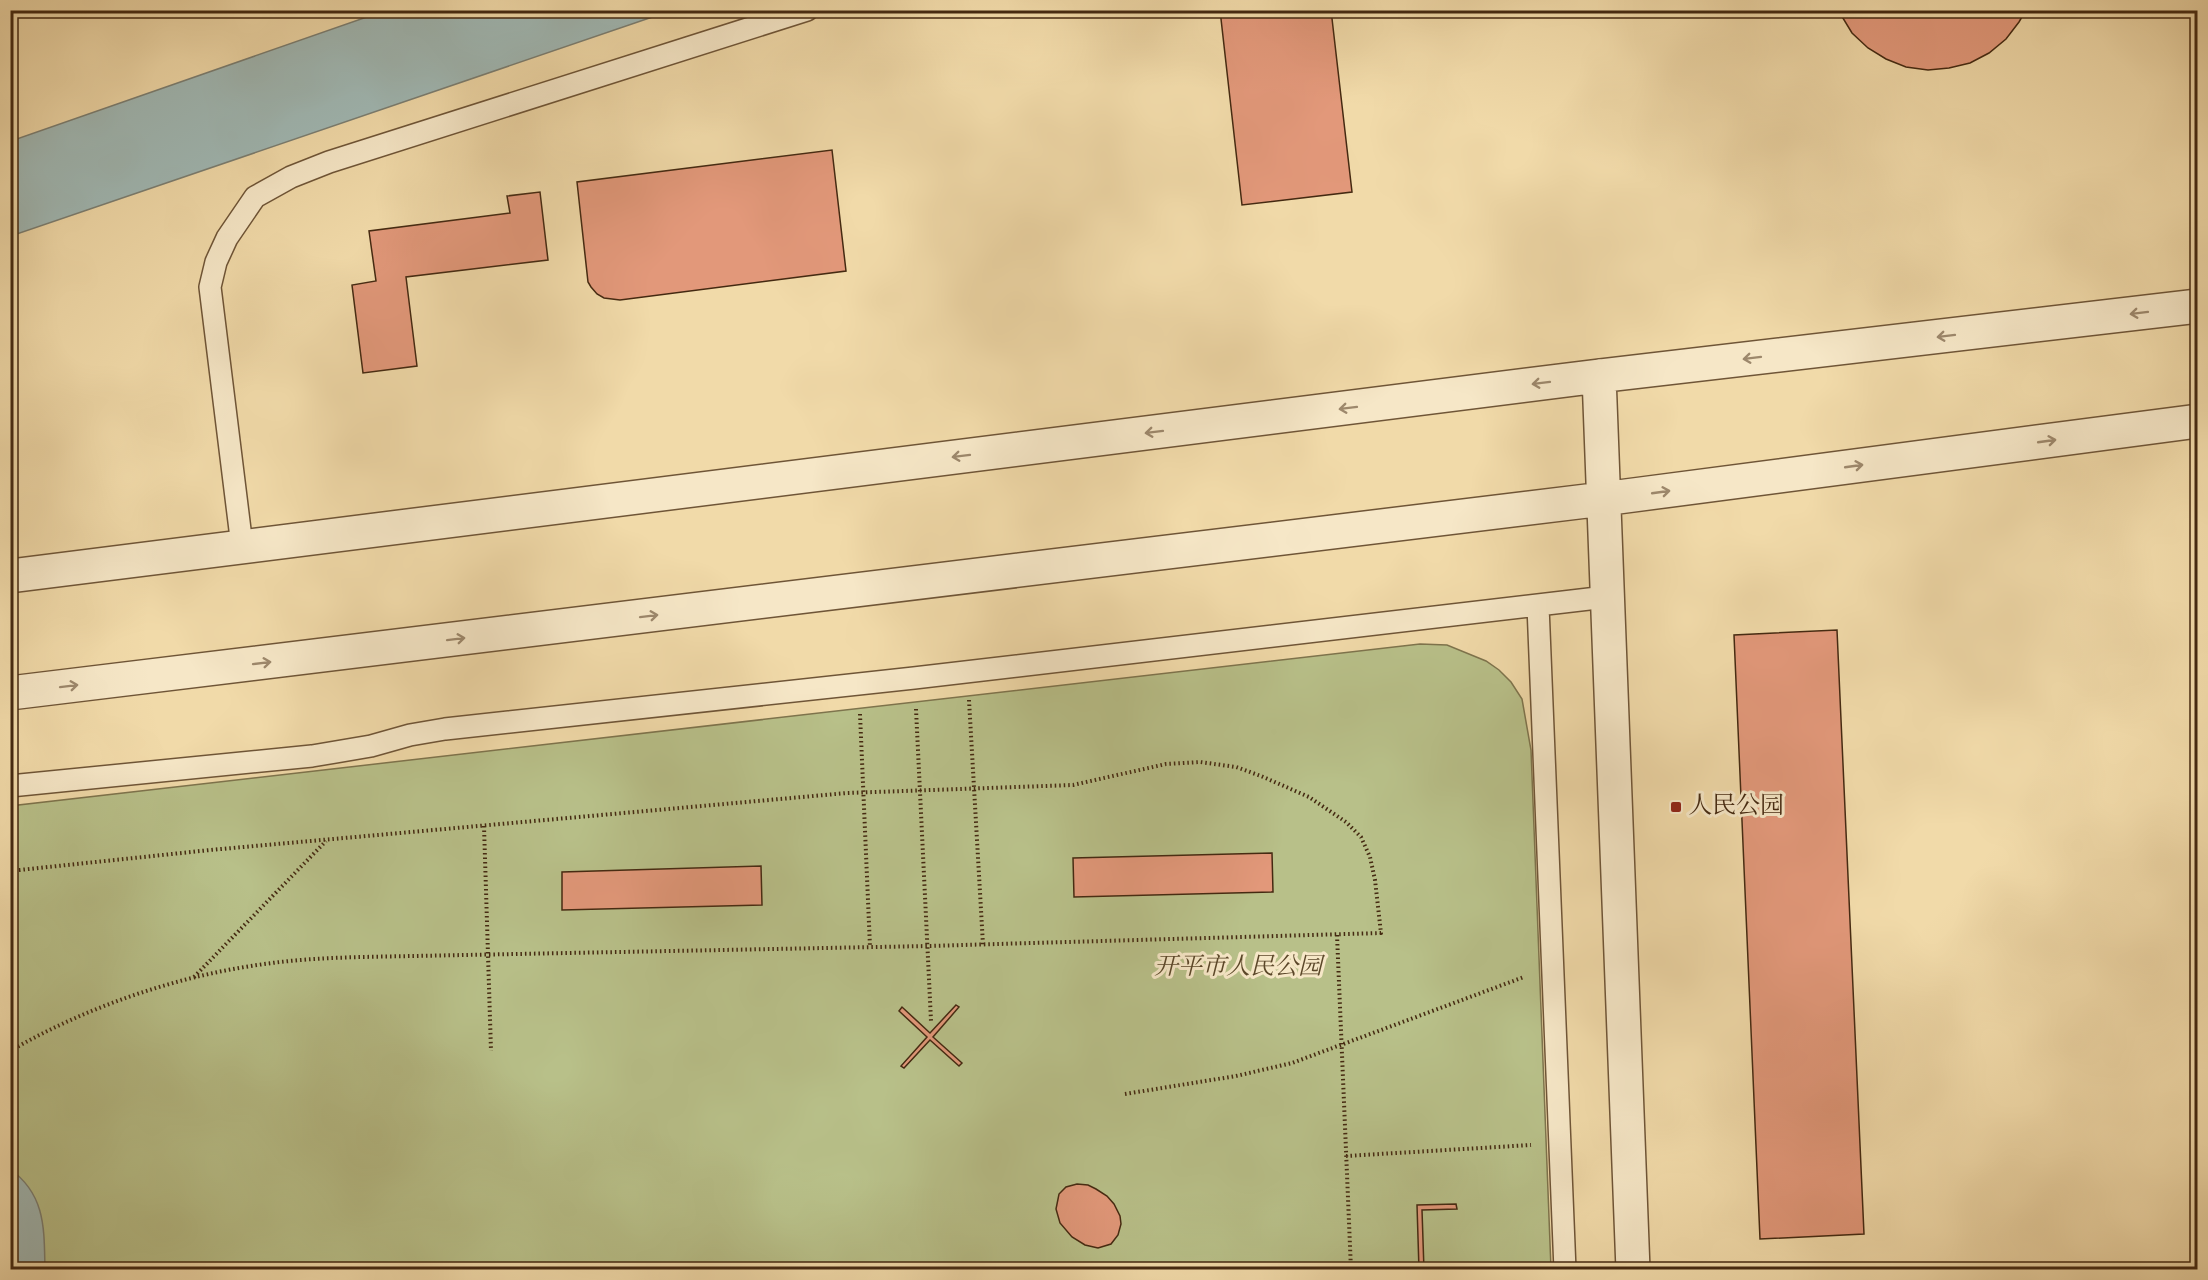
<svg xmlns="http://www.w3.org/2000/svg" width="2208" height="1280" viewBox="0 0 2208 1280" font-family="'Old Standard TT','Noto Serif SC',serif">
<rect width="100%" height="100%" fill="#f1daa9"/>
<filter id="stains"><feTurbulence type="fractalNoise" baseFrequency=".00333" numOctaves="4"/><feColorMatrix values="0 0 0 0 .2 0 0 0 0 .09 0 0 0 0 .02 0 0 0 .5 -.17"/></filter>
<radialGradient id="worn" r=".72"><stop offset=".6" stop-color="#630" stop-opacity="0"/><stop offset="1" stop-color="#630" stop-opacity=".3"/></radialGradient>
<path fill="#b8c089" stroke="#7e744d" stroke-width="1.5" d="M 1420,644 L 1447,645 L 1486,661 L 1499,670 L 1511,682 L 1522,699 L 1531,750 L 1551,1269 L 11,1269 L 10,806 Z"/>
<path fill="#a0b8b4" stroke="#7b7f73" stroke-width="1.5" d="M 384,11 L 670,11 L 11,236 L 11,141 Z
M 10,1169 C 46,1195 44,1229 45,1269 L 11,1269 Z"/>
<path fill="#e2987a" stroke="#442911" stroke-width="1.5" d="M 1220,10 L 1331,10 L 1352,192 L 1242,205 Z
M 1838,10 L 2026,10 L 2019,22 L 2006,39 L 1989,53 L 1970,63 L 1949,68 L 1928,70 L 1906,67 L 1886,59 L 1868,48 L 1852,33 Z
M 832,150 L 846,271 L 620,300 L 604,298 L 597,294 L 591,287 L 588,282 L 577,182 Z
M 540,192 L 548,260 L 406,277 L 417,366 L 363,373 L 352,285 L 376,281 L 369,231 L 510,213 L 507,196 Z
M 1837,630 L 1864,1234 L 1760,1239 L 1734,635 Z
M 1272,853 L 1273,892 L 1074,897 L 1073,858 Z
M 761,866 L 762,905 L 562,910 L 562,872 Z
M 956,1005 L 959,1007 L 933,1037 L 962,1063 L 959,1066 L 930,1040 L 904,1068 L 901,1066 L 927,1037 L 899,1011 L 902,1007 L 930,1033 Z
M 1077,1184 L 1088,1185 L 1096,1189 L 1107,1196 L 1114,1204 L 1120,1216 L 1121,1224 L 1118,1235 L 1111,1244 L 1098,1248 L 1085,1245 L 1072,1237 L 1060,1223 L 1056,1209 L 1059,1194 L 1066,1187 Z
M 1456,1204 L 1457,1209 L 1422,1210 L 1424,1270 L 1419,1270 L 1417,1205 Z"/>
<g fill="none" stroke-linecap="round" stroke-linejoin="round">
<g stroke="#6f5537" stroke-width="24">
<path id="service" d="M 242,546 L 210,287 L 216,262 L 227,238 L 255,197 L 291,177 L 329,162 L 807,10
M 1538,606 L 1565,1270
M 10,786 L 312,756 L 371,746 L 410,735 L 445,729 L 914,678 L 1606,597"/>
</g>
<g stroke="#6f5537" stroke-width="36">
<path id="tertiary" d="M 1599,376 L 1633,1270
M 10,576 L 1599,376 L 2198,306
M 10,693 L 1603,499 L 2198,421"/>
</g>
<path stroke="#442911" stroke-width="4" stroke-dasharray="1.5 3" stroke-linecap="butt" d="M 969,700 L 983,945
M 916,709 L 931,1021
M 860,714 L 870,947
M 484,826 L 491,1051
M 10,871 L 210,850 L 847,793 L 1073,785 L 1166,764 L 1200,762 L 1236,767 L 1261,776 L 1309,797 L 1346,822 L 1361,837 L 1370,857 L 1375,880 L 1381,933 L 928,946 L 413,956 C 366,957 318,957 272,963 C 182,974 88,1006 10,1051
M 1337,935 L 1351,1270
M 194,977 L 326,841
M 1125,1094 L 1236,1076 L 1292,1063 L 1524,977
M 1346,1156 L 1531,1145"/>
<use href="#service" stroke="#f6e7c7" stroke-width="21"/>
<use href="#tertiary" stroke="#f6e7c7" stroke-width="33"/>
</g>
<defs><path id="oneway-shaft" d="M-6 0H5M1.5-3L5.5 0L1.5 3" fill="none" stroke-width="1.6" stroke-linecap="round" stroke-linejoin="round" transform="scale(1.5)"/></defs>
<g stroke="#9d886c">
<use href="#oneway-shaft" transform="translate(2139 313) rotate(173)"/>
<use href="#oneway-shaft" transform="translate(1946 336) rotate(173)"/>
<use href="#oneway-shaft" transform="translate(1752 358) rotate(173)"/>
<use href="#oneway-shaft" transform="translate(1541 383) rotate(173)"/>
<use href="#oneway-shaft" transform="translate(1348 408) rotate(173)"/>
<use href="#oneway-shaft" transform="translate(1154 432) rotate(173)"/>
<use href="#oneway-shaft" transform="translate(2047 441) rotate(-8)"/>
<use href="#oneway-shaft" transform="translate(961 456) rotate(173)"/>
<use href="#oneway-shaft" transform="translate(1854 466) rotate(-8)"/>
<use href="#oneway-shaft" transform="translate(1661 492) rotate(-8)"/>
<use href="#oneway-shaft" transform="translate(649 616) rotate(-7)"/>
<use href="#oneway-shaft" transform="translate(456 639) rotate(-7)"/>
<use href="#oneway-shaft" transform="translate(262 663) rotate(-7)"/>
<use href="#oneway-shaft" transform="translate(69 686) rotate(-7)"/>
</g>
<rect fill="#8f2418" stroke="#f6e7c7" stroke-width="2" x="1670" y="801" width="12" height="12" rx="3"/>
<g text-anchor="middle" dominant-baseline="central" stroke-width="6" stroke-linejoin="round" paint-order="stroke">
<g font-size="24" fill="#442911" stroke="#f6e7c7" text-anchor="start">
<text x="1688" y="807">人民公园</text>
</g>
<g font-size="24" font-style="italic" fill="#5b4729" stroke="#f6e7c7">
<text x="1238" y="968">开平市人民公园</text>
</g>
</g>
<rect width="2208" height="1280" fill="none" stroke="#f1daa9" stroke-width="36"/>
<rect x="12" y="12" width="2184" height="1256" fill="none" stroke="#442911" stroke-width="3"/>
<rect x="18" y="18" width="2172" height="1244" fill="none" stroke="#442911" stroke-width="1.5"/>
<rect width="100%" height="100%" filter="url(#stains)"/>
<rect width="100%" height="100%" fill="url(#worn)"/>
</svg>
